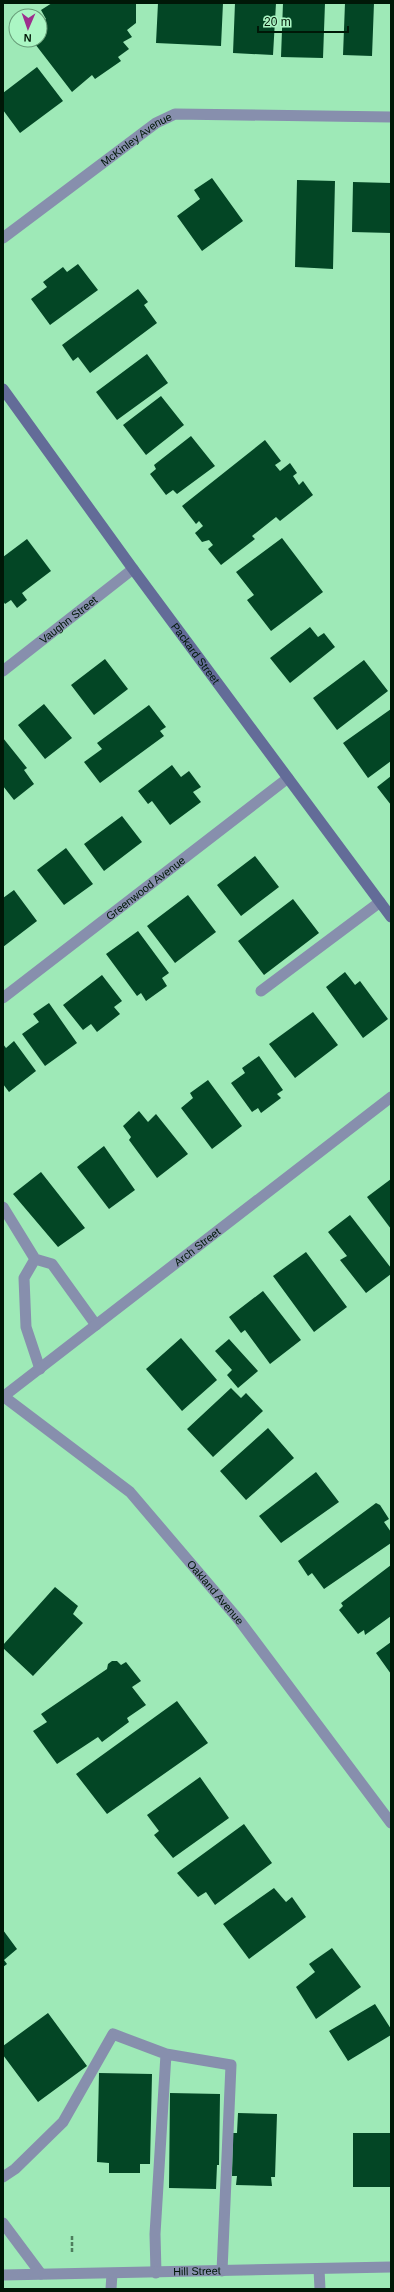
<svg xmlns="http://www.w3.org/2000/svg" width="394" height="2292" viewBox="0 0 394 2292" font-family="Arial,sans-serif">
<rect width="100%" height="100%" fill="#9ee9b7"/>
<path fill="#034625" d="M 52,3 L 136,3 L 136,23 L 127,30 L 132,37 L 123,42 L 129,49 L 118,57 L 121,61 L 95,79 L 92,75 L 72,92 L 32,40 L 40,40 L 40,23 L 46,19 L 41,10 Z
M 158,3 L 223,3 L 221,46 L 156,43 Z
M 235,3 L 276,3 L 273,55 L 233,53 Z
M 283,3 L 325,3 L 323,58 L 281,57 Z
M 345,3 L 374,3 L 372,56 L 343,55 Z
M 37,67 L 63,101 L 20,133 L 3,110 L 3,93 Z
M 212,178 L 243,221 L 202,251 L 177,216 L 200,199 L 194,190 Z
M 297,180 L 335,181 L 333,269 L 295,267 Z
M 353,182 L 391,183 L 391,233 L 352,232 Z
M 78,264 L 98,290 L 50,325 L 31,299 L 47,287 L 43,282 L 63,267 L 67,272 Z
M 138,289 L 148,302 L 144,305 L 157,323 L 90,373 L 78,357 L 73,361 L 62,345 Z
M 147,354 L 168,383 L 117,420 L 96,392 Z
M 161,396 L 184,425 L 146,455 L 123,425 Z
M 191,436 L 215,466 L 177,494 L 173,490 L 166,495 L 150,474 L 156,469 L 154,465 Z
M 265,440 L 281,461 L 275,465 L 280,471 L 290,463 L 297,473 L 293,476 L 299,485 L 303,481 L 313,495 L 280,521 L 276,517 L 252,536 L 255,539 L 221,565 L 208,549 L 213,545 L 209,540 L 202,542 L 195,533 L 203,526 L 199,521 L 196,524 L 182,506 Z
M 282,538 L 323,592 L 271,631 L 247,600 L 254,595 L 236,572 Z
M 27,539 L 51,571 L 22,593 L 27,600 L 17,608 L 11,600 L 5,604 L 3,601 L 3,557 Z
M 310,627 L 318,637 L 324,633 L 335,647 L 290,683 L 270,658 Z
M 105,659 L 128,689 L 94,715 L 71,685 Z
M 364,660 L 388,691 L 337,730 L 313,698 Z
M 44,704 L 72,738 L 45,759 L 18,725 Z
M 149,705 L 166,727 L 160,731 L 164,736 L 100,783 L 84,762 L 102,749 L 97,743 Z
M 391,709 L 391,761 L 368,778 L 343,743 Z
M 3,738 L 27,768 L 24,770 L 34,784 L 14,800 L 3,786 Z
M 172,765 L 181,777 L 189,771 L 201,787 L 193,792 L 201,802 L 170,825 L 152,801 L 148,804 L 138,791 Z
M 391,776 L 391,805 L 377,787 Z
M 122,816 L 142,842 L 104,871 L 84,844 Z
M 66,848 L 93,884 L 64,905 L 37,870 Z
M 255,856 L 279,887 L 241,916 L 217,885 Z
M 14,890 L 37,921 L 3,947 L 3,898 Z
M 188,895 L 216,932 L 175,963 L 147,926 Z
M 293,899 L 319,933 L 264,975 L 238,941 Z
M 138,931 L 169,973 L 162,978 L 167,986 L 146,1001 L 141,993 L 137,996 L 106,954 Z
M 345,972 L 355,985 L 360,981 L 388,1019 L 363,1038 L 326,987 Z
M 102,975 L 122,1001 L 114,1007 L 120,1014 L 97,1032 L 91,1024 L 83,1030 L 63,1005 Z
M 49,1003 L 77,1043 L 45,1066 L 22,1034 L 39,1022 L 33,1014 Z
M 313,1012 L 338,1045 L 295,1078 L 269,1044 Z
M 14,1041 L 36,1071 L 9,1092 L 3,1084 L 3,1044 L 6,1048 Z
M 259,1056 L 283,1090 L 277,1094 L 281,1098 L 261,1113 L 258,1108 L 252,1112 L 231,1083 L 245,1073 L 242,1068 Z
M 208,1080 L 242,1126 L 212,1149 L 181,1108 L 193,1098 L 190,1093 Z
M 139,1111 L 148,1122 L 156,1114 L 188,1154 L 157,1178 L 129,1140 L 131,1137 L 123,1126 Z
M 104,1146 L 135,1190 L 109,1209 L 77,1167 Z
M 41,1172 L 85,1228 L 58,1247 L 13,1194 Z
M 391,1179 L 391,1229 L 367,1197 Z
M 350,1215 L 391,1268 L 391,1274 L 366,1293 L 340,1260 L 347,1256 L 328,1232 Z
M 306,1252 L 347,1307 L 314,1332 L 273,1276 Z
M 263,1291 L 301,1340 L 270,1364 L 245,1330 L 241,1333 L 229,1317 Z
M 181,1338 L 217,1380 L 182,1411 L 146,1369 Z
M 229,1339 L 258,1371 L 238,1388 L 227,1375 L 232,1370 L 215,1351 Z
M 231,1388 L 241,1398 L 246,1393 L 263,1411 L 213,1457 L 187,1429 Z
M 268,1428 L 294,1458 L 246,1500 L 220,1471 Z
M 316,1472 L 339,1502 L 281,1543 L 259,1516 Z
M 376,1503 L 380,1505 L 389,1519 L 384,1522 L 391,1532 L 391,1543 L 324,1589 L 312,1573 L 308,1576 L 298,1561 Z
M 391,1565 L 391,1616 L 365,1635 L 364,1630 L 358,1634 L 339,1610 L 343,1606 L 341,1603 Z
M 55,1587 L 78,1606 L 73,1614 L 83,1623 L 33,1676 L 3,1648 L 3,1645 Z
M 391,1642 L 391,1674 L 376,1653 Z
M 112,1661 L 117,1661 L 121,1665 L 126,1662 L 141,1681 L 132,1687 L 146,1705 L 127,1718 L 129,1722 L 102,1742 L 98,1737 L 57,1764 L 33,1731 L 47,1722 L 41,1714 L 107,1669 L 108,1664 Z
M 177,1701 L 208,1743 L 107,1814 L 76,1774 Z
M 200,1777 L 229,1818 L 173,1858 L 154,1835 L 159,1831 L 147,1815 Z
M 244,1824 L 272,1863 L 215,1905 L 206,1892 L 198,1897 L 177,1873 Z
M 274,1888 L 286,1902 L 292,1897 L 306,1917 L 249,1959 L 223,1924 Z
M 3,1930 L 17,1949 L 4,1960 L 7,1964 L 3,1967 Z
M 332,1948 L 361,1987 L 316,2019 L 296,1987 L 315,1972 L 309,1964 Z
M 375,2004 L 391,2029 L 391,2035 L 348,2061 L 329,2031 Z
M 48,2013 L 87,2066 L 38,2102 L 3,2055 L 3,2046 Z
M 99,2073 L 152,2074 L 150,2164 L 140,2164 L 140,2173 L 109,2173 L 109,2163 L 97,2162 Z
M 170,2093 L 220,2094 L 219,2165 L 217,2165 L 216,2189 L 169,2188 Z
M 238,2113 L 277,2114 L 275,2177 L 271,2177 L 272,2186 L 236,2185 L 237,2176 L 232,2176 L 233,2133 L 237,2133 Z
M 353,2133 L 391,2133 L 391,2187 L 353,2187 Z"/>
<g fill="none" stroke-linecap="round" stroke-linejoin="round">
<path stroke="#4d7d5c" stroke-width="2.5" stroke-dasharray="4 2" stroke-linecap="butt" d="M 72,2252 L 72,2235"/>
<path stroke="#878fad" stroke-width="11" d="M 261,991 L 380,902
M 3,1207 L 35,1259
M 40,1369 L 26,1327 L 24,1278 L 35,1259 L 52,1264 L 96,1325
M 3,2177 L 15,2169 L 63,2122 L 113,2034 L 166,2054 L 231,2065 L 222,2271
M 319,2269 L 320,2289
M 156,2273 L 155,2234 L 166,2054"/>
<g stroke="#878fad" stroke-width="11">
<path id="s1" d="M 3,238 L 156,123 L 175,114 L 391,117"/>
<path id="s2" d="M 3,671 L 133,569"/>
<path id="s3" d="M 3,998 L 288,778"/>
<path id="s4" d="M 3,1396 L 130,1492 L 239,1620 L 391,1823"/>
<path id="s5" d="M 4,1396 L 391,1097"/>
<path d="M 3,2223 L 41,2274"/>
<path d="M 111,2289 L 112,2274"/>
</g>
<path stroke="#878fad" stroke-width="11" id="s6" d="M 3,2275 L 391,2267"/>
<path stroke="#636c98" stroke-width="11" id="s7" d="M 3,389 L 133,569 L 391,917"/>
</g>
<g text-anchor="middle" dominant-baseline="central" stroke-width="4" stroke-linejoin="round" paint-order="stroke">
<g font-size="11" fill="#001807" stroke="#abf6c4">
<text stroke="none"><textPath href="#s1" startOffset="166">McKinley Avenue</textPath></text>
<text stroke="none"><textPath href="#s2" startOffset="83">Vaughn Street</textPath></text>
<text stroke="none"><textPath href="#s7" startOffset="327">Packard Street</textPath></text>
<text stroke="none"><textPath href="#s3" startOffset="180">Greenwood Avenue</textPath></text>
<text stroke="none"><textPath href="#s5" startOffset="244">Arch Street</textPath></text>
<text stroke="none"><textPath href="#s4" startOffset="291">Oakland Avenue</textPath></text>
<text stroke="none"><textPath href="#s6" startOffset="194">Hill Street</textPath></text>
</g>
</g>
<rect width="394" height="2292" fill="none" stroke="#001807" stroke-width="8"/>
<g transform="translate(28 28) rotate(182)"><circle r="19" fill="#abf6c4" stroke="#679d78"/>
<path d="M0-3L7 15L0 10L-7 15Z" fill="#9d2e8d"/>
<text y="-6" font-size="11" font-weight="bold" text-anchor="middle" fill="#001807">N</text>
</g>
<path d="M258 26v6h90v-6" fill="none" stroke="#001807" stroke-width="2"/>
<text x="264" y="26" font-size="12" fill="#001807" stroke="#abf6c4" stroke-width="3" paint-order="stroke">20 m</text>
</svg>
